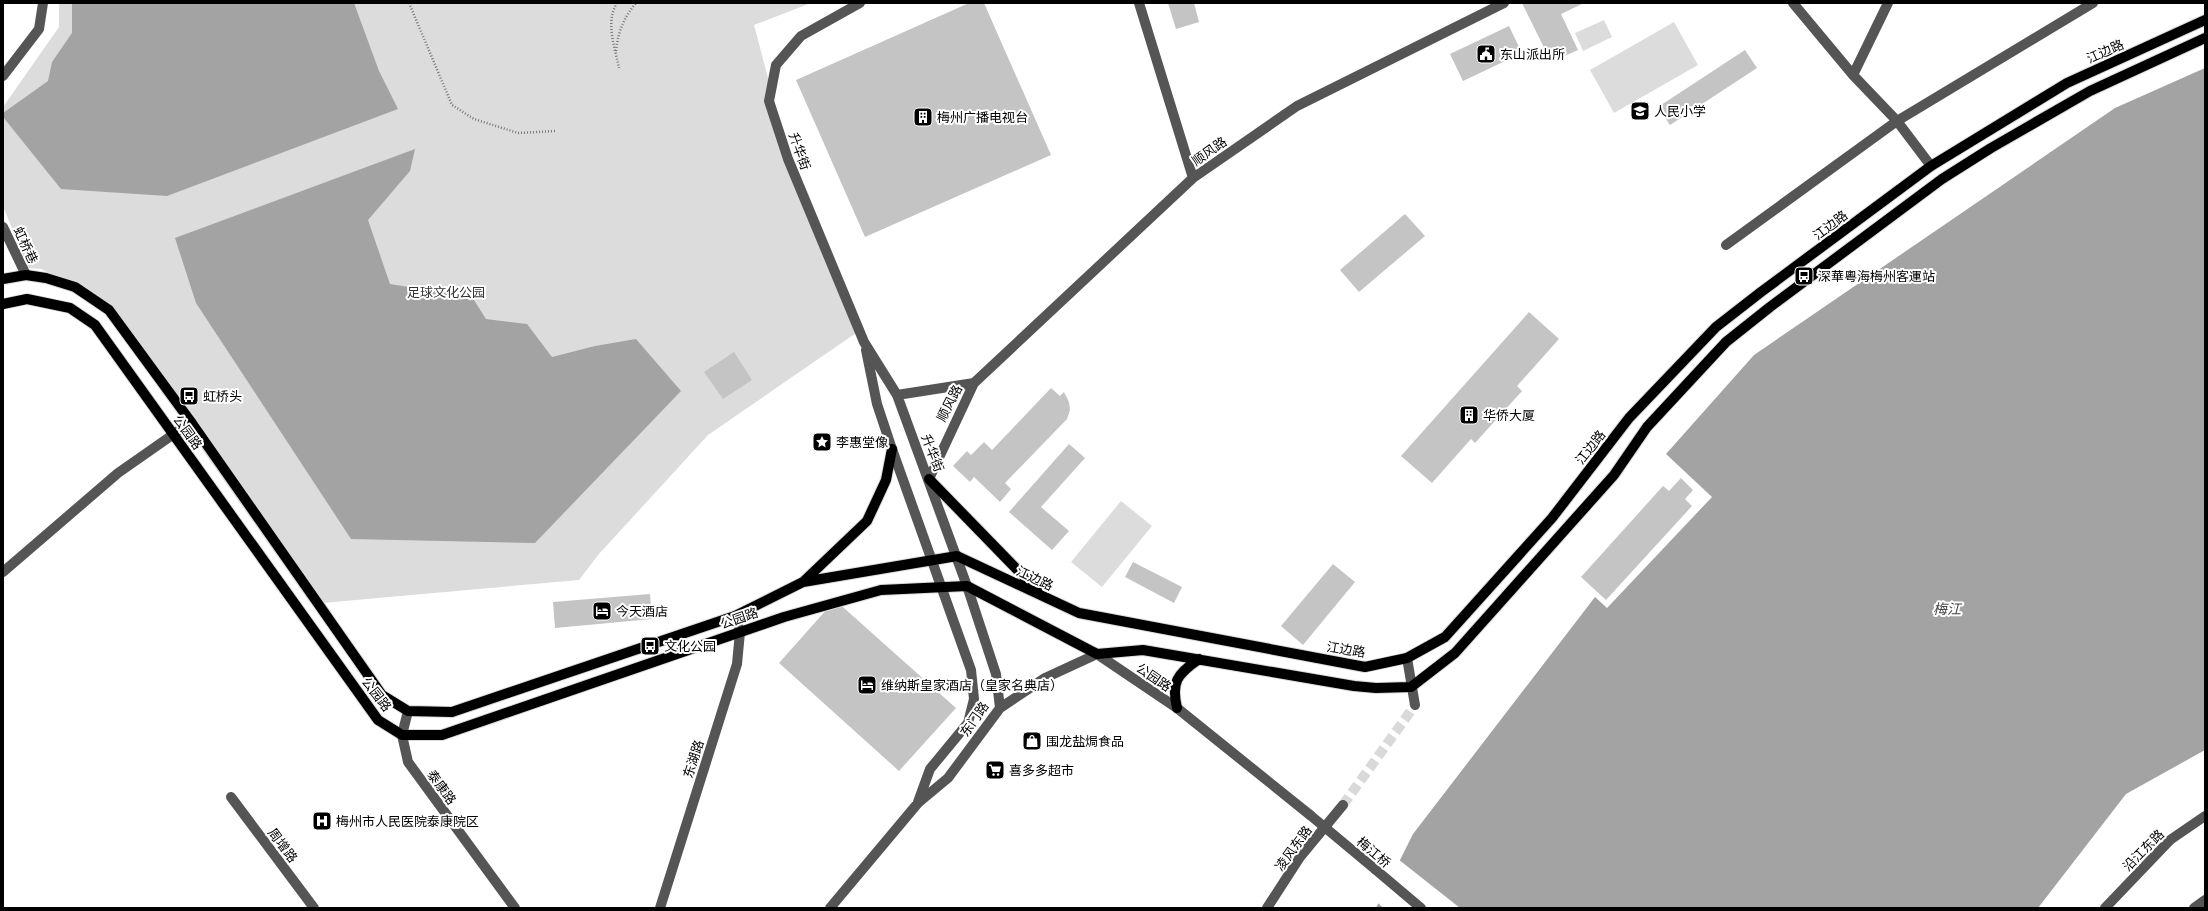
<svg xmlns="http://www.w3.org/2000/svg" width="2208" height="911" viewBox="0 0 2208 911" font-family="'Exo 2','Noto Sans SC',sans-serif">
<rect width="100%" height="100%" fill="#fff"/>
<path fill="#dcdcdc" d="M 59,3 L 811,3 L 754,25 L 785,142 L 859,331 L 708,435 L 599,554 L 579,580 L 311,604 L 92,293 L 41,269 L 28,268 L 3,206 L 3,107 L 59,27 Z
M 1604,20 L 1612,37 L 1583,51 L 1575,33 Z
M 1674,22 L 1698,65 L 1614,113 L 1590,70 Z
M 1121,501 L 1152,526 L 1102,587 L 1071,562 Z"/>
<path fill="#a3a3a3" d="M 72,3 L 354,3 L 379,71 L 398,109 L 167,196 L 61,189 L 3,117 L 3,113 L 48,81 L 52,62 L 72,33 Z
M 2205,68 L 2205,750 L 2126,794 L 2038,908 L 1376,908 L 1413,834 L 1595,597 L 1607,608 L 1712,497 L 1666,454 L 1754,355 L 2115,108 Z
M 415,149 L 410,171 L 368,220 L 390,284 L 472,297 L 486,319 L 527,324 L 552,357 L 595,346 L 636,339 L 681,391 L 535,543 L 351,539 L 196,303 L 175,238 Z"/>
<path fill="#fff" d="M 1398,859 L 1460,908 L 1383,908 L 1376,901 Z"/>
<path fill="#c4c4c4" d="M 969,3 L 984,3 L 1051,155 L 865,237 L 796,80 Z
M 1168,3 L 1194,3 L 1199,22 L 1176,29 Z
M 1522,3 L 1584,3 L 1561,14 L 1578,50 L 1551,62 Z
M 1509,26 L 1522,53 L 1463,81 L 1450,54 Z
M 1745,50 L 1757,68 L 1670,125 L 1658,107 Z
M 1405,214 L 1425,236 L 1359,292 L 1340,270 Z
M 1529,312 L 1559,339 L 1517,386 L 1522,391 L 1475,443 L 1471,439 L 1432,483 L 1401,456 Z
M 734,352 L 752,380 L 723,399 L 704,372 Z
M 1051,388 L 1060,396 L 1064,392 L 1069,402 L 1070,410 L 1067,419 L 1005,483 L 1011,489 L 1000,502 L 974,477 L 970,482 L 953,466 L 967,451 L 971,455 L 984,442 L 992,450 Z
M 1069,444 L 1085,458 L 1041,507 L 1069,531 L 1052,550 L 1009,512 Z
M 1681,478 L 1693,490 L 1685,499 L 1692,506 L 1606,600 L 1581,577 L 1663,486 L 1669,491 Z
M 1133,562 L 1182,587 L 1174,603 L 1125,577 Z
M 1333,564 L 1355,582 L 1303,645 L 1281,626 Z
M 650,594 L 652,619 L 555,628 L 553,602 Z
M 835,600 L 956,708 L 899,771 L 779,663 Z"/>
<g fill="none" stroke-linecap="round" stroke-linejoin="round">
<path stroke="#d9d9d9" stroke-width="10" stroke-dasharray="10 5" stroke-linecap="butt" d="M 1343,805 L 1415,705"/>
<g stroke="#dbdbdb" stroke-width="12">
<path id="major" d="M 3,279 L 26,275 L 46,278 L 75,287 L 109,310 L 191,422 L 382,695 L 408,711 L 452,712 L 735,616 L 803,582 L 957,556 L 1079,613 L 1365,667 L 1407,658 L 1445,637 L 1552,518 L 1629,418 L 1716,327 L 1761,292 L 1931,166 L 2067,83 L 2205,20
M 3,304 L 27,299 L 70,308 L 95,325 L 378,720 L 402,735 L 442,735 L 784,617 L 881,590 L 967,586 L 1097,654 L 1143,650 L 1354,686 L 1376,688 L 1411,687 L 1455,653 L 1614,475 L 1647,427 L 1726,342 L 1770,307 L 1942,179 L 1991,148 L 2090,91 L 2205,38
M 929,479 L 1037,590
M 803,582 L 867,521 L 886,480 L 892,449
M 1177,708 C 1171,682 1177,674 1199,659"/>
</g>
<path stroke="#777" stroke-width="2.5" stroke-dasharray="1 2" stroke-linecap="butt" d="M 409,3 L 452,105 L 474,119 L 518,133 L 556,131
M 617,3 C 605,22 615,48 619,68
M 616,51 C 618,32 624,17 636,3"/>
<path stroke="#555" stroke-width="10" d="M 860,3 L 801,36 L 776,65 L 769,101 L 788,159 L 864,342 L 897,395 L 967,586 L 996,674 L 1000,708
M 1139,3 L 1193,178
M 1793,3 L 1853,75 L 1897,121 L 1931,166
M 1853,75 L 1888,3
M 3,76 L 39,29 L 43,3
M 3,227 L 26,275
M 1726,245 L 1897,121 L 2093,3
M 866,350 L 877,404 L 892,449 L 971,670 L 974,699 L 968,723 L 930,769 L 918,802
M 897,395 L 974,383
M 929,479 L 974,383 L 1193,178 L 1297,106 L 1504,3
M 3,572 L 118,473 L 191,422
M 1407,658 L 1415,705
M 408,711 L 402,735 L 408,762 L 515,908
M 231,797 L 314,908
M 1376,870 L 1421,908
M 660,908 L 737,664 L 740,632 L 735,616
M 830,908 L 918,803 L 948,778 L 1000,708 L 1045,678 L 1097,654 L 1177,708 L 1310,815
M 1267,908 L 1300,857 L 1343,805
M 2105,908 L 2170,840 L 2205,816
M 2194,908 L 2205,900"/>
<use href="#major" stroke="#000" stroke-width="10"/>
<path stroke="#555" stroke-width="10" d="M 1310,815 L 1376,870"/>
</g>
<defs>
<g id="civic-square" transform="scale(1)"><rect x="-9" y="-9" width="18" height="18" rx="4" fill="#000" stroke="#fff"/><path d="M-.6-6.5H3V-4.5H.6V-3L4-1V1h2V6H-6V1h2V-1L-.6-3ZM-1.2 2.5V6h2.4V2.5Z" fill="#fff"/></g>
<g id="school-square" transform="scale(1)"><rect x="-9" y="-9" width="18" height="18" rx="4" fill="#000" stroke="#fff"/><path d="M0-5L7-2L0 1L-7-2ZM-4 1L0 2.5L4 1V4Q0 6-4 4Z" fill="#fff"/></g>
<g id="building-square" transform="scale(1)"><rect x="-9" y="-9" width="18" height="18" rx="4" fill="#000" stroke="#fff"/><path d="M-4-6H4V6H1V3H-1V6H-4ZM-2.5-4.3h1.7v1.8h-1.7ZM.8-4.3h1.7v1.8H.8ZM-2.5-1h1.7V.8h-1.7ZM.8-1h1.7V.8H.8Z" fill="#fff"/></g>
<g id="bus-square" transform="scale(1)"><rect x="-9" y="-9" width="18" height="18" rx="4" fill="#000" stroke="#fff"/><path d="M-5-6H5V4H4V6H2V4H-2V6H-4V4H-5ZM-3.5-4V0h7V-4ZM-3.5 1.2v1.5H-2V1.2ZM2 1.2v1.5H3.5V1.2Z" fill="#fff"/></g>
<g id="sight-square" transform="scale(1)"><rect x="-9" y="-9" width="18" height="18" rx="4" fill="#000" stroke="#fff"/><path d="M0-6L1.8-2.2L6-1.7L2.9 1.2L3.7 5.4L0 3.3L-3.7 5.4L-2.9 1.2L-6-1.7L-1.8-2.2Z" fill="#fff"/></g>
<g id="hotel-square" transform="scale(1)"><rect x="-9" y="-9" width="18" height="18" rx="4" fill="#000" stroke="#fff"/><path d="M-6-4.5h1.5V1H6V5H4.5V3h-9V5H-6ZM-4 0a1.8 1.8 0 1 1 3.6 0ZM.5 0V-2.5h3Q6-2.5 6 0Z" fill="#fff"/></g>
<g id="shop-square" transform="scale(1)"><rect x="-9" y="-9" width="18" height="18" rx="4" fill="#000" stroke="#fff"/><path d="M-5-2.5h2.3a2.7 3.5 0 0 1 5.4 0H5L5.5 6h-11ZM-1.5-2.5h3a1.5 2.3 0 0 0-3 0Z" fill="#fff"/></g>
<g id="supermarket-square" transform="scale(1)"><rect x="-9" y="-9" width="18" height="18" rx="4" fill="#000" stroke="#fff"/><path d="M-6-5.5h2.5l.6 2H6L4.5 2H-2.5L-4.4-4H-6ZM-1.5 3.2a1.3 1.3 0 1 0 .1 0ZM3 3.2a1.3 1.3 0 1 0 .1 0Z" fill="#fff"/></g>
<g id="hospital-square" transform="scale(1)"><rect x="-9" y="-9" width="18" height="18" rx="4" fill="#000" stroke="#fff"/><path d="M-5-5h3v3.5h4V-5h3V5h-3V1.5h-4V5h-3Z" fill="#fff"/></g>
</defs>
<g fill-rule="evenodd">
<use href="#civic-square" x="1486" y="54"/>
<use href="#school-square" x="1640" y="111"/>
<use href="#building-square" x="923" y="117"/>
<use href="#bus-square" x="1804" y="276"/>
<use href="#bus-square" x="189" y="396"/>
<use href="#building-square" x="1469" y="415"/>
<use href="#sight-square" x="822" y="442"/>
<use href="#hotel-square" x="602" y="611"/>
<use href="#bus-square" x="650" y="646"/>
<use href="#hotel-square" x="867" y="685"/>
<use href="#shop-square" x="1032" y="741"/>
<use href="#supermarket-square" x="995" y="770"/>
<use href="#hospital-square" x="322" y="821"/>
</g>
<g text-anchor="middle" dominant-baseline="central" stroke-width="4" stroke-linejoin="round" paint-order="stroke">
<g font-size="13" fill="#000" stroke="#fff">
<text transform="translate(2105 51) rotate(-24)">江边路</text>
<text transform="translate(800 151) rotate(70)">升华街</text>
<text transform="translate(1209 151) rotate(-35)">顺风路</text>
<text transform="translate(1830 225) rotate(-37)">江边路</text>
<text transform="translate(26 245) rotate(65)">虹桥巷</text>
<text transform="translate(949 403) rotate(-63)">顺风路</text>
<text transform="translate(188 432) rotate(54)">公园路</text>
<text transform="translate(1590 447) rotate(-52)">江边路</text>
<text transform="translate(933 453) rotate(69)">升华街</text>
<text transform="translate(1035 578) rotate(25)">江边路</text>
<text transform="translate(739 618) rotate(-19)">公园路</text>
<text transform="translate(1346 649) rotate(9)">江边路</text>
<text transform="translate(1154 677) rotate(34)">公园路</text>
<text transform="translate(377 694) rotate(52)">公园路</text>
<text transform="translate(974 719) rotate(-55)">东门路</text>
<text transform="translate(693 759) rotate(-72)">东湖路</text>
<text transform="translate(442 787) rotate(54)">泰康路</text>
<text transform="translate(283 845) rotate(53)">周增路</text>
<text transform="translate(1293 848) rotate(-54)">凌风东路</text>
<text transform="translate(2143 850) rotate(-45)">沿江东路</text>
<text transform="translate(1374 852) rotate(40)">梅江桥</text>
</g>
<g font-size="13" fill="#000" stroke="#fff" text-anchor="start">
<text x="1500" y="54">东山派出所</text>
<text x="1654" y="111">人民小学</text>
<text x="937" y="117">梅州广播电视台</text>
<text x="1818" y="276">深華粵海梅州客運站</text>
<text x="203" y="396">虹桥头</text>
<text x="1483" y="415">华侨大厦</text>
<text x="836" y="442">李惠堂像</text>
<text x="616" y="611">今天酒店</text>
<text x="664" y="646">文化公园</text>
<text x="881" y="685">维纳斯皇家酒店（皇家名典店）</text>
<text x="1046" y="741">围龙盐焗食品</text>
<text x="1009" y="770">喜多多超市</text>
<text x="336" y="821">梅州市人民医院泰康院区</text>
</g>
<g font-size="13" fill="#333" stroke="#fff">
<text x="446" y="292">足球文化公园</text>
</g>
<g font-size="14" font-style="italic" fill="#444" stroke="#fff">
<text x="1947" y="608">梅江</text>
</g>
</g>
<rect width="2208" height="911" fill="none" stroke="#000000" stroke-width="8"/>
</svg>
